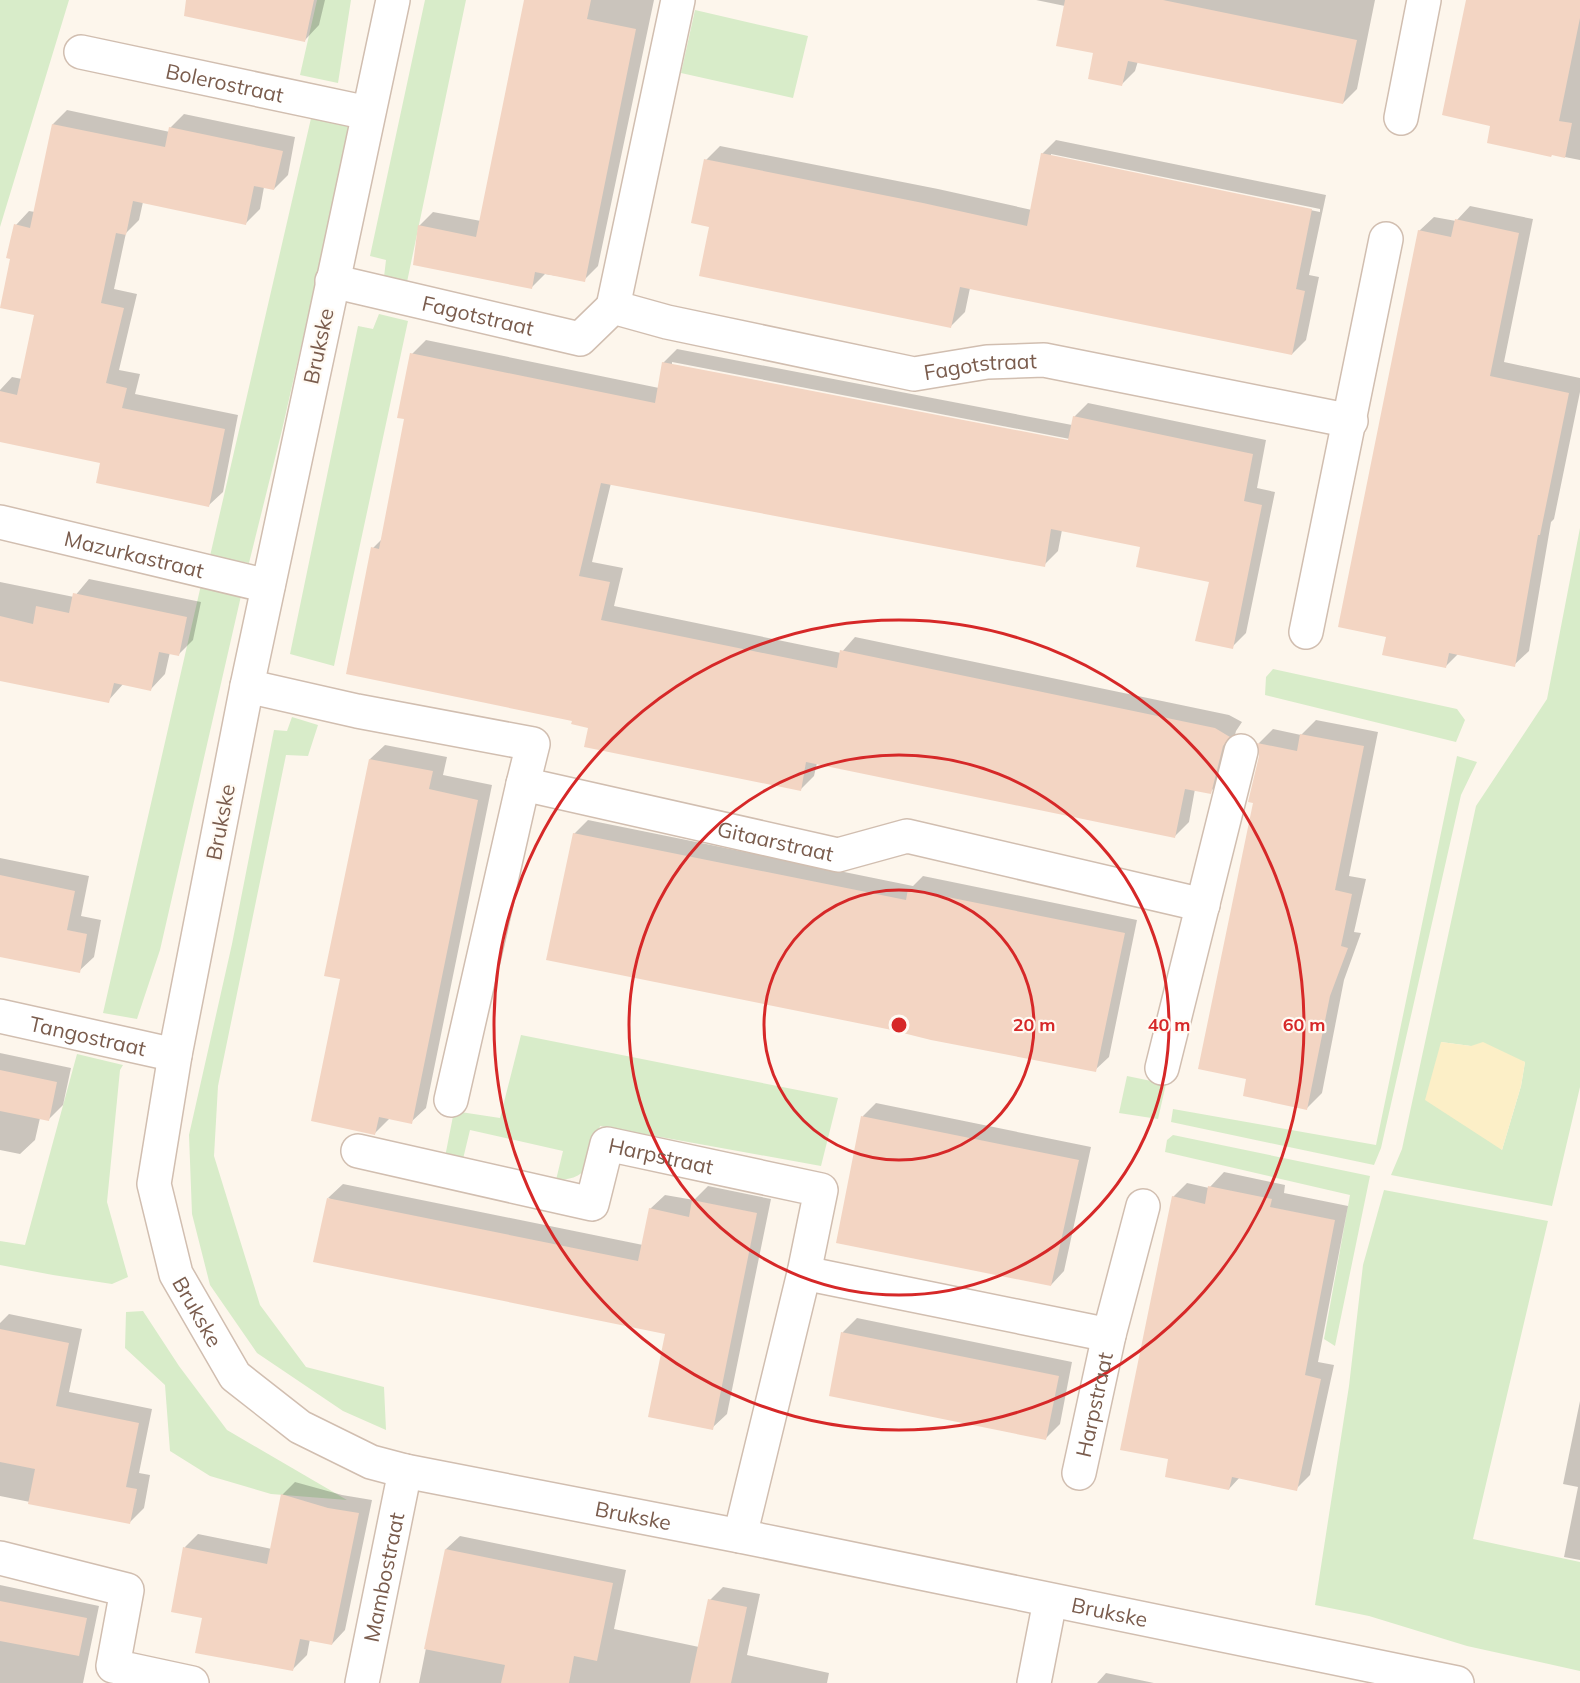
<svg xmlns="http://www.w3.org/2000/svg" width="1580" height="1683" viewBox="0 0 1580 1683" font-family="Mulish,sans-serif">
<rect width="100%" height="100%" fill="#fdf6ec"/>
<path fill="#d8ecc9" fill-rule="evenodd" d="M 0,0 L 69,0 L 0,227 Z
M 317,0 L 351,0 L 338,83 L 300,75 Z
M 425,0 L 466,0 L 407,282 L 384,277 L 386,260 L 370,256 Z
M 695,10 L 808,36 L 793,98 L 681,73 Z
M 312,114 L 352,123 L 282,430 L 249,563 L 210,556 Z
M 379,314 L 408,321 L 334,666 L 290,654 L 358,326 L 373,329 Z
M 1580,528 L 1580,1087 L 1552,1206 L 1391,1175 L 1402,1149 L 1476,806 L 1547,699 ZM 1441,1042 L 1471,1046 L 1525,1062 L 1521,1086 L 1502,1150 Z
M 201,585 L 241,596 L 160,950 L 137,1019 L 103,1013 Z
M 1273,669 L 1457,709 L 1465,720 L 1456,742 L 1265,695 L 1266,677 Z
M 292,717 L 318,725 L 308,756 L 286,755 L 218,1086 L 214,1156 L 260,1305 L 306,1367 L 384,1387 L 386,1430 L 343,1411 L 257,1353 L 210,1285 L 192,1214 L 189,1135 L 232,944 L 274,730 L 287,731 Z
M 1457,756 L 1477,762 L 1461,795 L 1381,1148 L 1374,1165 L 1171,1122 L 1173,1109 L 1376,1145 Z
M 521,1035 L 838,1098 L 821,1166 L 600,1126 C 593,1154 594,1180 556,1180 L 563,1151 L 470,1130 L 463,1159 L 445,1157 L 454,1111 L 500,1118 Z
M 77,1054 L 123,1065 L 120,1070 L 107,1202 L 128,1277 L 112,1284 L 53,1275 L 0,1265 L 0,1241 L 25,1245 Z
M 1127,1076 L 1166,1084 L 1158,1119 L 1119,1113 Z
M 1173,1135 L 1370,1176 L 1335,1346 L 1324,1339 L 1350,1195 L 1165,1152 L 1167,1140 Z
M 1384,1190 L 1548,1221 L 1473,1539 L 1580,1562 L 1580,1671 L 1467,1646 L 1369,1616 L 1315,1605 L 1349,1386 L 1363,1265 Z
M 143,1311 L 179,1366 L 227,1430 L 347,1500 L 271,1494 L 210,1476 L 170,1451 L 165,1385 L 125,1348 L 126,1312 Z"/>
<path fill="#fcefc7" d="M 1441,1042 L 1471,1046 L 1483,1042 L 1525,1062 L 1521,1086 L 1502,1150 L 1425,1100 Z"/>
<path fill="#0003" fill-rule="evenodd" d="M 196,0 L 325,0 L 319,25 L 305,40 Z
M 526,0 L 654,0 L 598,266 L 584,280 L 545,274 L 531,288 L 419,226 L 433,212 L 481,221 Z
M 1036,0 L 1375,0 L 1357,89 L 1343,103 L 1138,61 L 1135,71 L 1121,85 L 1095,52 L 1065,6 Z
M 1467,0 L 1580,0 L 1580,160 L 1489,142 L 1492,124 Z
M 67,110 L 170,132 L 170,128 L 184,114 L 295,137 L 288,175 L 274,189 L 264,187 L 260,209 L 246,223 L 143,202 L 139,220 L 126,233 L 114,289 L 137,294 L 119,370 L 140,374 L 135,394 L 238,415 L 223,492 L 209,505 L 102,462 L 0,441 L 0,390 L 12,377 L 22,379 L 36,314 L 12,257 L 16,225 L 29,211 L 35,212 L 53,124 Z
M 1056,140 L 1326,195 L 1309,275 L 1319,277 L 1306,340 L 1292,354 L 970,288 L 965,312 L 951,326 L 711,226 L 706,160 L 720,146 L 938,189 L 1032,210 L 1042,154 ZM 1051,154 L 1320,209 L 1320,212 L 1051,157 Z
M 1470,206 L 1533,219 L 1504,362 L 1580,378 L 1580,392 L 1554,519 L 1551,522 L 1529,651 L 1514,665 L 1459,653 L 1446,666 L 1388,636 L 1419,231 L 1434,217 L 1456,221 Z
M 426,340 L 659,388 L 663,363 L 677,349 L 1072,425 L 1074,417 L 1088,403 L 1266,440 L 1257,488 L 1275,492 L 1246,633 L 1232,647 L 1211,581 L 1142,546 L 1062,530 L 1058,551 L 1044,565 L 611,483 L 592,562 L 623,568 L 614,606 L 841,653 L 855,637 L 1229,715 L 1242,722 L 1236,731 L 1224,778 L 1210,792 L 1195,789 L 1189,822 L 1175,836 L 817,763 L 814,776 L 800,790 L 590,727 L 574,720 L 373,548 L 383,538 L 406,418 L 412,354 ZM 672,362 L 1075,440 L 1075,443 L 672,365 Z
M 89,579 L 201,602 L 193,640 L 179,654 L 170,652 L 165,674 L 151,689 L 124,683 L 108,701 L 0,679 L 0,582 L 74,597 Z
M 1316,720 L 1378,732 L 1349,876 L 1366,879 L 1354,932 L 1361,933 L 1344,980 L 1322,1093 L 1307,1108 L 1248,1077 L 1254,801 L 1261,756 L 1259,743 L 1273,729 L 1301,735 Z
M 385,745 L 447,757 L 443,775 L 492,785 L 426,1108 L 411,1122 L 390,1118 L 375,1133 L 341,978 L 326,975 L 370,759 Z
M 588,820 L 913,886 L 923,876 L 1137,920 L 1109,1057 L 1095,1070 L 574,834 Z
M 0,858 L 89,876 L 81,916 L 101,920 L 94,957 L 79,971 L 0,955 Z
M 0,1053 L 71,1068 L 63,1105 L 49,1119 L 40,1118 L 35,1140 L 20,1154 L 0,1150 Z
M 876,1103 L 1091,1147 L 1064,1271 L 1051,1285 L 838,1242 L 863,1116 Z
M 1224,1172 L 1285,1185 L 1284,1193 L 1348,1206 L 1318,1362 L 1334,1365 L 1310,1475 L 1296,1489 L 1240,1477 L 1229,1489 L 1170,1458 L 1173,1197 L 1187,1183 L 1209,1188 Z
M 343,1184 L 643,1245 L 650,1209 L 665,1195 L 694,1200 L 708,1186 L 771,1199 L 727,1414 L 712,1428 L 666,1333 L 328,1198 Z
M 9,1314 L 82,1329 L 69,1392 L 152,1409 L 139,1473 L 150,1475 L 144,1508 L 130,1522 L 0,1496 L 0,1323 Z
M 857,1318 L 1072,1362 L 1060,1424 L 1045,1439 L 831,1395 L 843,1332 Z
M 1580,1401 L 1580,1560 L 1564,1557 L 1578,1487 L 1563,1484 Z
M 295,1482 L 342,1495 L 372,1500 L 345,1630 L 332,1644 L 310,1639 L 307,1655 L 293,1669 L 204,1617 L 185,1547 L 198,1534 L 272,1549 L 282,1495 Z
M 460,1536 L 626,1570 L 614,1629 L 699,1647 L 710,1600 L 723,1587 L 760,1594 L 747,1655 L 829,1673 L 827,1683 L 419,1683 L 446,1549 Z
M 0,1585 L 99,1606 L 83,1683 L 0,1683 Z
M 1106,1673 L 1154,1683 L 1097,1683 Z"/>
<path fill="#f3d5c3" d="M 186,0 L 314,0 L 305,42 L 184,16 Z
M 524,0 L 591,0 L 587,19 L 636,29 L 585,282 L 535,272 L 532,289 L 413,265 L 418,225 L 476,237 Z
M 1065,0 L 1163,0 L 1357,40 L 1343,104 L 1128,61 L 1122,86 L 1088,79 L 1093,53 L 1056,46 Z
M 1466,0 L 1580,0 L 1580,18 L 1559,121 L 1572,123 L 1565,158 L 1552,155 L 1551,157 L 1487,143 L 1490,126 L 1442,115 Z
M 52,124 L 165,147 L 169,127 L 283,151 L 274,190 L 254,186 L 246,225 L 133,201 L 126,235 L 116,233 L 101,303 L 124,308 L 106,383 L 127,388 L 122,408 L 225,429 L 209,507 L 96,483 L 100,463 L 0,442 L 0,391 L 17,395 L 34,315 L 0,308 L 10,259 L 6,258 L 14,224 L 30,228 Z
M 1041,153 L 1312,209 L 1296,289 L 1305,291 L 1292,355 L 960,287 L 951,328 L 699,276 L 709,227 L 691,223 L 704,159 L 923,203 L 1027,226 Z
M 1455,219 L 1519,233 L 1490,376 L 1569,393 L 1540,535 L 1538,535 L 1515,667 L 1449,653 L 1446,668 L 1382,655 L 1386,637 L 1338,627 L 1418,230 L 1451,237 Z
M 410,353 L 655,403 L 662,362 L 1068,440 L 1073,416 L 1253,454 L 1244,501 L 1262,505 L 1233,649 L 1195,641 L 1209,582 L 1136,567 L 1140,547 L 1051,529 L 1045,567 L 601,483 L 579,576 L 610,582 L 601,620 L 837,668 L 840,650 L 1215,728 L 1230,737 L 1223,746 L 1211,794 L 1185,789 L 1175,838 L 806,762 L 801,791 L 584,747 L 588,728 L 571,724 L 572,721 L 346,674 L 371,547 L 379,549 L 404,419 L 397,418 Z
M 73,593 L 187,617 L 179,656 L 159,652 L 151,691 L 114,683 L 109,703 L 0,681 L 0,616 L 33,624 L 36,606 L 69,613 Z
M 1300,734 L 1364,746 L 1335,890 L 1352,894 L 1341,946 L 1348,948 L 1330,996 L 1307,1110 L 1243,1096 L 1246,1079 L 1198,1069 L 1253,803 L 1248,802 L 1259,756 L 1257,743 L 1297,751 Z
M 369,759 L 433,771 L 429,789 L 478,800 L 412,1124 L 379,1117 L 375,1135 L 311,1121 L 340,979 L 324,976 Z
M 573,833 L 906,900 L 908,889 L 1125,933 L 1096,1072 L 931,1040 L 887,1029 L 546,960 Z
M 0,875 L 75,891 L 67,930 L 87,934 L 80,973 L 0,957 Z
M 0,1070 L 57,1082 L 49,1121 L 0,1111 Z
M 861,1116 L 1079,1160 L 1051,1286 L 836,1243 Z
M 1208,1186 L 1272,1199 L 1270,1207 L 1335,1220 L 1305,1375 L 1321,1379 L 1297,1491 L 1232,1477 L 1229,1490 L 1165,1477 L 1168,1459 L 1120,1450 L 1172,1196 L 1205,1204 Z
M 327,1198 L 638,1261 L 649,1208 L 689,1217 L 692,1200 L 757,1213 L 713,1430 L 648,1417 L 665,1334 L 313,1262 Z
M 0,1329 L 69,1343 L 56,1406 L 139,1423 L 126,1487 L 137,1489 L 130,1524 L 28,1504 L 35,1469 L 0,1462 Z
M 841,1332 L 1059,1376 L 1046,1440 L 829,1396 Z
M 281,1494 L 328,1508 L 359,1513 L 332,1645 L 300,1639 L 293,1671 L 195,1653 L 202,1618 L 171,1612 L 183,1547 L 267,1564 Z
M 445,1549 L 613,1583 L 597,1661 L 574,1656 L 569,1683 L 501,1683 L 505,1665 L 424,1649 Z
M 708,1599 L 747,1607 L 731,1683 L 690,1683 Z
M 0,1601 L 87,1618 L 79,1656 L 0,1641 Z"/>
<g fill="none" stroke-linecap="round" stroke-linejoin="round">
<g stroke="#d1beb0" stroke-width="36">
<g id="street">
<path id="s1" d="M 393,0 L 247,686 L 175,1055 L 154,1184 L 176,1274 L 235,1376 L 300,1427 L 371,1462 L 405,1471 L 740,1536 L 1457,1683"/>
<path id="s2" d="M 81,52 L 368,113"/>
<path d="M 1401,118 L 1424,0"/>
<path id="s3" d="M 332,281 L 580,339 L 613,307 L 667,322 L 914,374 L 987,362 L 1044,360 L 1351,421"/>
<path d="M 613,307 L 678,0"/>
<path id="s4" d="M 0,522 L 268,586"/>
<path d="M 1306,632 L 1386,239"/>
<path id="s5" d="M 247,686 L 357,711 L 533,744 L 523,784 L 838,855 L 907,836 L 1203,905"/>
<path id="s6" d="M 0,1016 L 175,1055"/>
<path d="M 1162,1068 L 1241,751"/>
<path d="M 451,1100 L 523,784"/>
<path id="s7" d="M 358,1151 L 592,1204 L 607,1144 L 821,1190 L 804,1273 L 740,1536"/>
<path d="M 804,1273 L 1109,1335"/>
<path id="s8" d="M 1079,1473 L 1109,1335 L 1143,1206"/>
<path d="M 0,1558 L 127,1590 L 113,1666 L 192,1683"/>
<path id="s9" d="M 362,1683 L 405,1471"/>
<path d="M 1034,1683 L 1050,1601"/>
</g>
</g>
<use href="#street" stroke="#fff" stroke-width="33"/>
</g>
<g fill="none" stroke="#d62828" stroke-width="3">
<circle cx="899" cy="1025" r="135"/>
<circle cx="899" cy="1025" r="270"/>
<circle cx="899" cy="1025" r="405"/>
</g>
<g text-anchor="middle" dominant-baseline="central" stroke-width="4.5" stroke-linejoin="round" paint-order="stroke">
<g font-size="21" fill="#7a5c4d" stroke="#fffaf3">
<text stroke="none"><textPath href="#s2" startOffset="147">Bolerostraat</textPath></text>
<text stroke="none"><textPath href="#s3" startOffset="150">Fagotstraat</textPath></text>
<text transform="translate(318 346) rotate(-78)">Brukske</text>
<text stroke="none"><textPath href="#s3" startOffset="676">Fagotstraat</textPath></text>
<text stroke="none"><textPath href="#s4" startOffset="138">Mazurkastraat</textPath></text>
<text transform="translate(220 822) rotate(-79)">Brukske</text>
<text stroke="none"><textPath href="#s5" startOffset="592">Gitaarstraat</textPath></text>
<text stroke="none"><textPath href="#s6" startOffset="90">Tangostraat</textPath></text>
<text stroke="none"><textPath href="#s7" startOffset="357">Harpstraat</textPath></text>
<text stroke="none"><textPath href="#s1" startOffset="1344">Brukske</textPath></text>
<text stroke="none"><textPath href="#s8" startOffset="70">Harpstraat</textPath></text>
<text stroke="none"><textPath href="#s1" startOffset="1848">Brukske</textPath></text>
<text stroke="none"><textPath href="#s9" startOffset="108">Mambostraat</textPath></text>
<text stroke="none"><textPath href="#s1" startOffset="2334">Brukske</textPath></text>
</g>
</g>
<circle cx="899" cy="1025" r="9" fill="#d62828" stroke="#fffaf3" stroke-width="3"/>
<g font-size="18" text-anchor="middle" font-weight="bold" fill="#d62828" stroke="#fffaf3" stroke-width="4.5" stroke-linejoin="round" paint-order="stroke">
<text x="1034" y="1031">20 m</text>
<text x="1169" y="1031">40 m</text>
<text x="1304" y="1031">60 m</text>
</g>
</svg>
